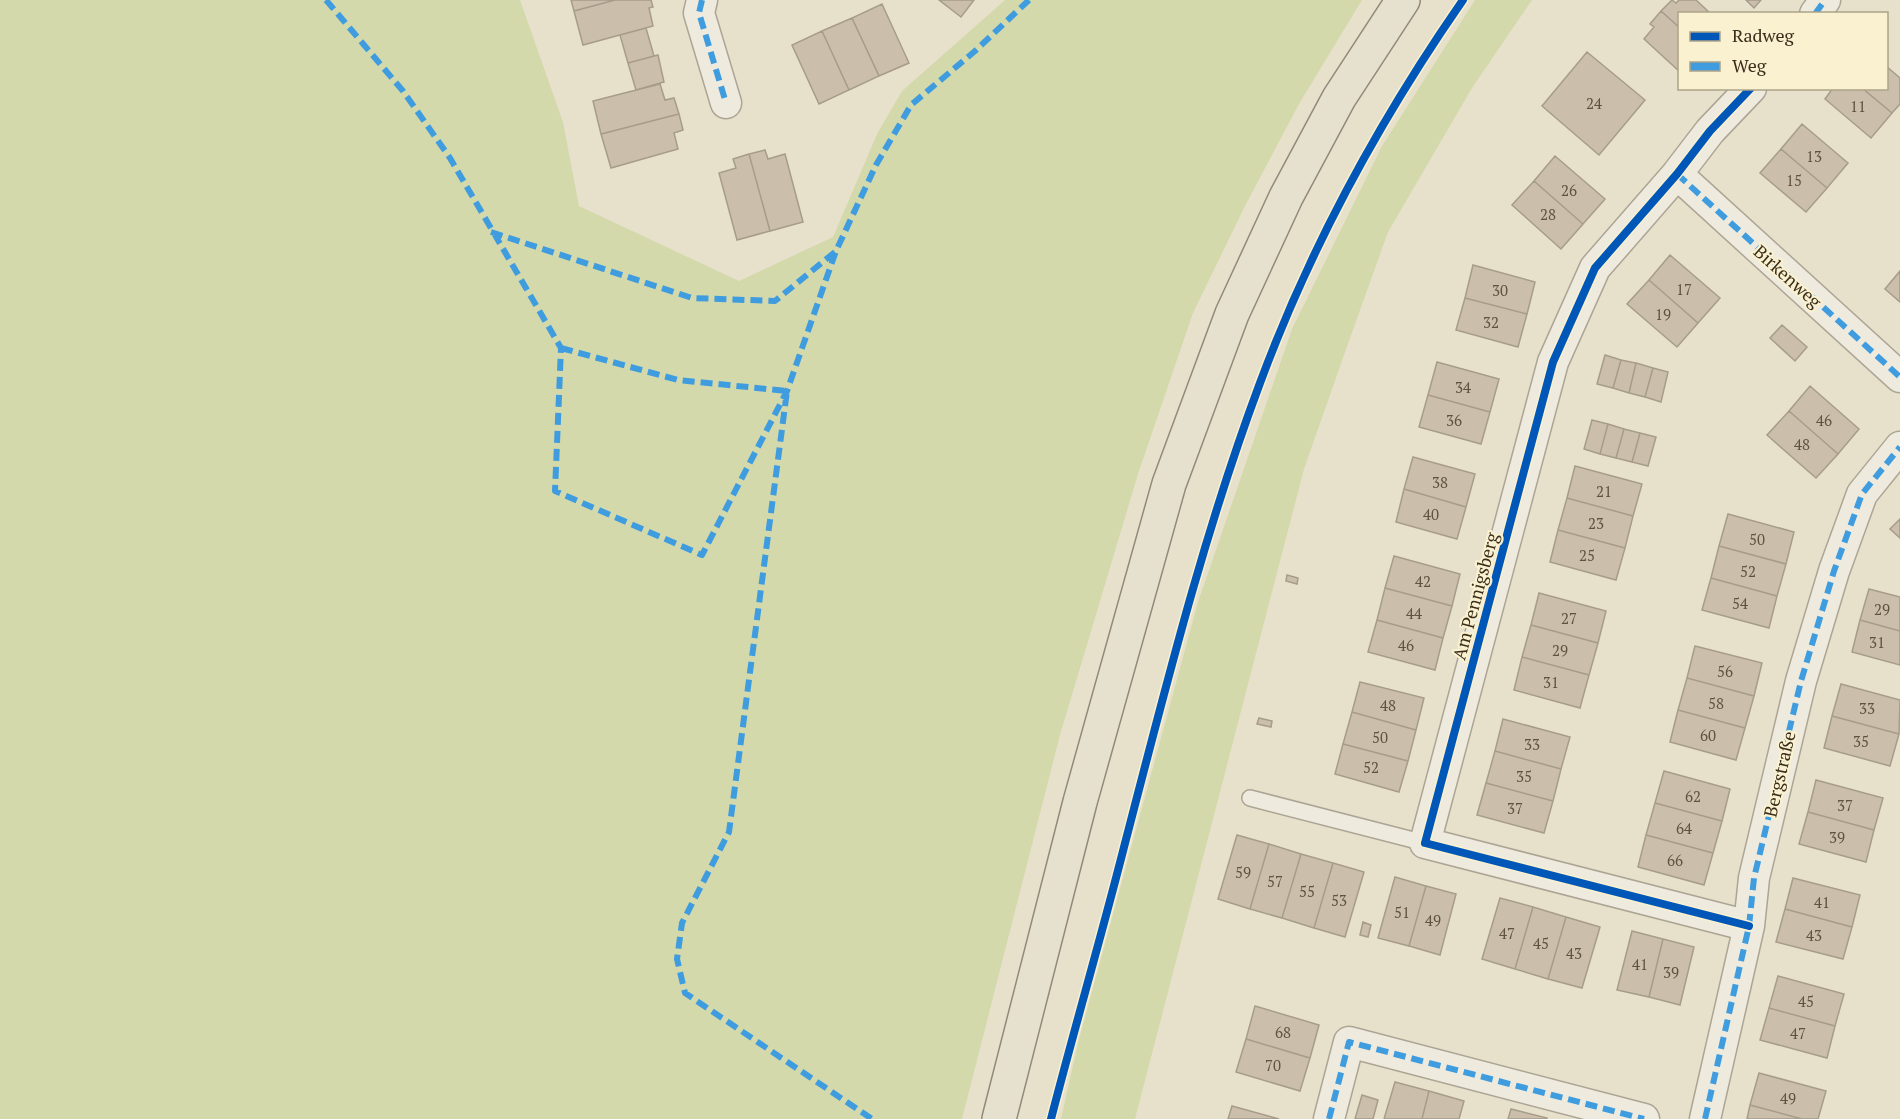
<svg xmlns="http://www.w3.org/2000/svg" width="1900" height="1119" viewBox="0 0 1900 1119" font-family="'PT Serif',serif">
<rect width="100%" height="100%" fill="#e7e1cb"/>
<path fill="#d4d9ac" d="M 0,0 L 520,0 L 563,122 L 579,206 L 739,281 L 833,237 L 877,134 L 902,91 L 1005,0 L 1362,0 L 1299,104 L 1245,206 L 1193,313 L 1138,474 L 1060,735 L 962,1119 L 0,1119 Z
M 1475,0 L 1532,0 L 1472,88 L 1388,232 L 1344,355 L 1304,469 L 1135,1119 L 1061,1119 L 1078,1043 L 1198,602 L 1292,329 L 1382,146 Z"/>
<path fill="#cbbfac" stroke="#a79c8a" stroke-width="1.5" d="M 571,0 L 615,0 L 574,11 Z
M 615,0 L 651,0 L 653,7 L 649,8 L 653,26 L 583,45 L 574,11 Z
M 939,0 L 974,0 L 961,17 Z
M 1672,0 L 1676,3 L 1679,0 L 1696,0 L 1711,14 L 1680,14 L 1680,28 L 1661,11 Z
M 1746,0 L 1761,0 L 1754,8 Z
M 882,4 L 909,63 L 879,76 L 852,18 Z
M 1661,11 L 1680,28 L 1680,72 L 1644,39 L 1654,27 L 1650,24 Z
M 852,18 L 879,76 L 849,90 L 822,31 Z
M 646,28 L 654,56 L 628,63 L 620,35 Z
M 822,31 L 849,90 L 819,104 L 792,45 Z
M 1587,52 L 1645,100 L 1599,155 L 1542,106 Z
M 658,55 L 664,82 L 636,90 L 628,63 Z
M 1886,66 L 1900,78 L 1900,104 L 1892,113 L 1862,88 L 1886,88 Z
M 660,84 L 665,100 L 674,98 L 679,114 L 601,134 L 593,101 Z
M 1833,88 L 1862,88 L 1892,113 L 1871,138 L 1825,99 Z
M 679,114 L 683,130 L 674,133 L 678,149 L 611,168 L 601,134 Z
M 1802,124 L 1848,163 L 1827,188 L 1781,149 Z
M 1781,149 L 1827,188 L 1806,212 L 1760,173 Z
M 765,150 L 768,159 L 785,154 L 803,222 L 770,231 L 749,154 Z
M 749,154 L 770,231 L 737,240 L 719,173 L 736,168 L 733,159 Z
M 1555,156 L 1605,199 L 1583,224 L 1534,181 Z
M 1534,181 L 1583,224 L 1561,249 L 1512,205 Z
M 1670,255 L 1720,298 L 1698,323 L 1649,280 Z
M 1473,265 L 1535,282 L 1527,314 L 1465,298 Z
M 1900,271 L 1900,302 L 1885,289 Z
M 1649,280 L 1698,323 L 1677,347 L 1627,304 Z
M 1465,298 L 1527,314 L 1518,347 L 1456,330 Z
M 1782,325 L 1807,347 L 1795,361 L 1770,338 Z
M 1605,355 L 1621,360 L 1613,388 L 1597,384 Z
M 1621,360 L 1636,363 L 1629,393 L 1613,388 Z
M 1437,362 L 1499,379 L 1490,412 L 1428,395 Z
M 1636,363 L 1653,368 L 1645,397 L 1629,393 Z
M 1653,368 L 1668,372 L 1661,402 L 1645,397 Z
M 1810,386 L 1859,429 L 1838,454 L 1789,411 Z
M 1428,395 L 1490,412 L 1481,444 L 1419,427 Z
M 1789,411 L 1838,454 L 1816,478 L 1767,435 Z
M 1592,420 L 1608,424 L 1600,454 L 1584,449 Z
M 1608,424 L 1624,429 L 1616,458 L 1600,454 Z
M 1624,429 L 1640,433 L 1632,462 L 1616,458 Z
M 1640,433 L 1656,437 L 1648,466 L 1632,462 Z
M 1413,457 L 1475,474 L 1466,507 L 1404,489 Z
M 1575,466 L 1642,484 L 1633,516 L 1567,498 Z
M 1404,489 L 1466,507 L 1457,539 L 1396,522 Z
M 1567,498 L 1633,516 L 1625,548 L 1558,530 Z
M 1728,514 L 1794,532 L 1786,564 L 1719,546 Z
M 1900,519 L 1900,538 L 1890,529 Z
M 1558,530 L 1625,548 L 1616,580 L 1550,562 Z
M 1719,546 L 1786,564 L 1777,596 L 1711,578 Z
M 1394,556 L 1460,574 L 1452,606 L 1385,588 Z
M 1287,575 L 1298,578 L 1297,584 L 1286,581 Z
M 1711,578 L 1777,596 L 1769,628 L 1702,610 Z
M 1385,588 L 1452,606 L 1443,638 L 1377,620 Z
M 1869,589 L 1900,597 L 1900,631 L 1860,620 Z
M 1539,593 L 1606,611 L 1598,643 L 1531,625 Z
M 1377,620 L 1443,638 L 1435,670 L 1368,652 Z
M 1860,620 L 1900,631 L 1900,665 L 1852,652 Z
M 1531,625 L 1598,643 L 1589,675 L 1522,657 Z
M 1695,646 L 1762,663 L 1754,696 L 1687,678 Z
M 1522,657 L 1589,675 L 1580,708 L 1514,690 Z
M 1687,678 L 1754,696 L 1745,728 L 1678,710 Z
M 1360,682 L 1424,698 L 1416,730 L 1352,712 Z
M 1841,684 L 1900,700 L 1899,734 L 1832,716 Z
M 1678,710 L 1745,728 L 1736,760 L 1670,742 Z
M 1352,712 L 1416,730 L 1408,761 L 1343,744 Z
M 1832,716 L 1899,734 L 1890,766 L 1824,748 Z
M 1259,718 L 1272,721 L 1271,727 L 1257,724 Z
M 1503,719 L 1570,737 L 1561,769 L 1495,751 Z
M 1343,744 L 1408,761 L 1399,792 L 1335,774 Z
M 1495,751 L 1561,769 L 1553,801 L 1486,783 Z
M 1664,771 L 1730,789 L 1722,821 L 1655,803 Z
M 1816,780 L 1883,798 L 1874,830 L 1808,812 Z
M 1486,783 L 1553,801 L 1544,833 L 1477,815 Z
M 1655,803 L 1722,821 L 1713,853 L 1646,835 Z
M 1808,812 L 1874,830 L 1866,862 L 1799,844 Z
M 1237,835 L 1269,844 L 1250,909 L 1218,899 Z
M 1646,835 L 1713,853 L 1704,885 L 1638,867 Z
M 1269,844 L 1301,854 L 1282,918 L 1250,909 Z
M 1301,854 L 1333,863 L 1314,928 L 1282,918 Z
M 1333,863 L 1364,872 L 1345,937 L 1314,928 Z
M 1395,877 L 1426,886 L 1409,946 L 1378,938 Z
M 1793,878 L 1860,895 L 1852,927 L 1785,909 Z
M 1426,886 L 1456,894 L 1440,955 L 1409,946 Z
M 1500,898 L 1533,907 L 1515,969 L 1482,959 Z
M 1533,907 L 1566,917 L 1548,979 L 1515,969 Z
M 1785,909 L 1852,927 L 1843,959 L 1776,942 Z
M 1566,917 L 1600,927 L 1582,988 L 1548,979 Z
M 1363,922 L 1371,925 L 1368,937 L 1360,935 Z
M 1632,931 L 1663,939 L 1649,997 L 1617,990 Z
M 1663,939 L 1694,947 L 1680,1005 L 1649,997 Z
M 1778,976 L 1844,994 L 1835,1026 L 1769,1008 Z
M 1255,1006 L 1319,1025 L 1310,1058 L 1246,1039 Z
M 1769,1008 L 1835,1026 L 1827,1058 L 1760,1040 Z
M 1246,1039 L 1310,1058 L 1300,1091 L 1236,1072 Z
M 1759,1073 L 1826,1091 L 1818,1119 L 1802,1119 L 1750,1105 Z
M 1395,1082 L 1429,1091 L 1422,1119 L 1384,1119 Z
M 1429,1091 L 1464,1101 L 1459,1119 L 1422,1119 Z
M 1362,1095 L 1378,1100 L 1373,1119 L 1355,1119 Z
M 1750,1105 L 1802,1119 L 1747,1119 Z
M 1232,1106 L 1279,1119 L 1228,1119 Z
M 1511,1109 L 1547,1118 L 1547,1119 L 1508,1119 Z"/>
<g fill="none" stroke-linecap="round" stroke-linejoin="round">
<g stroke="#aca595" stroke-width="18">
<path id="service" d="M 1250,798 L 1425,843"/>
</g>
<g stroke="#aca595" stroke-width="33">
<path id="minor" d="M 702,0 L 699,13 L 726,103
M 1815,14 L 1825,0
M 1677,174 L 1900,377
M 1749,926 L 1425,843 L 1553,362 L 1595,268 L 1677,174 L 1710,131 L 1751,88
M 1329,1119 L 1349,1042 L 1644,1119
M 1705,1119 L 1749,926 L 1754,878 L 1801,681 L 1834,571 L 1862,494 L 1900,447"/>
</g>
<g stroke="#918a7b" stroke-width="36">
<path id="primary" d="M 999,1119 L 1080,802 L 1169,484 L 1232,314 L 1286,197 L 1339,98 L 1403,0"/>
</g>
<use href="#service" stroke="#eeeadd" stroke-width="15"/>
<use href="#minor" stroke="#eeeadd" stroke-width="30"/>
<use href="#primary" stroke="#e6e0ce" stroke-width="33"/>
<path stroke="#3f9ddf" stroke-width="6" stroke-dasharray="12 6" stroke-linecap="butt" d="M 326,0 L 403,91 L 450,158 L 561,348 L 555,491 L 702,555 L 787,391 L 836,251 L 876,165 L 911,105 L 975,51 L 1029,0
M 702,0 L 699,13 L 726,103
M 1815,14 L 1825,0
M 1677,174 L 1900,377
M 491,232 L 692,298 L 775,301 L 835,252
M 561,348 L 678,380 L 787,391 L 729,832 L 682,923 L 677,959 L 685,993 L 872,1119
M 1329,1119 L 1349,1042 L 1644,1119
M 1705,1119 L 1749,926 L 1754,878 L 1801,681 L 1834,571 L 1862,494 L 1900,447"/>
<g stroke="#f9f1d0" stroke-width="11">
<path id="cycleway" d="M 1749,926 L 1425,843 L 1553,362 L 1595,268 L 1677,174 L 1710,131 L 1751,88
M 1051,1119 C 1074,1030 1100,941 1123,851 C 1164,694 1203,535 1260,383 C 1310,248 1381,118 1463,0"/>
</g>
<use href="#cycleway" stroke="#0057b8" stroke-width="8"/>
</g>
<g text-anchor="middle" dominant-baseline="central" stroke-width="4.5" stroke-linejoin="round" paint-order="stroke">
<g font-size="15" fill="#5f523f">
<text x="1594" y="103">24</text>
<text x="1858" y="106">11</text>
<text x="1814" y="156">13</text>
<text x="1794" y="180">15</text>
<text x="1569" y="190">26</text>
<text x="1548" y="214">28</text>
<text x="1684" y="289">17</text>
<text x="1500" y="290">30</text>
<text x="1663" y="314">19</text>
<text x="1491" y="322">32</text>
<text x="1463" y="387">34</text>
<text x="1454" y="420">36</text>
<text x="1824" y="420">46</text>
<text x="1802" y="444">48</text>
<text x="1440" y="482">38</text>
<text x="1604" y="491">21</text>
<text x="1431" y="514">40</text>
<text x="1596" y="523">23</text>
<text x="1757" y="539">50</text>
<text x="1587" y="555">25</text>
<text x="1748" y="571">52</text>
<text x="1423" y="581">42</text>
<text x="1740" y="603">54</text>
<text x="1882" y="609">29</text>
<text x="1414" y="613">44</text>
<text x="1569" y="618">27</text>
<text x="1877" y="642">31</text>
<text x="1406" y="645">46</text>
<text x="1560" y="650">29</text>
<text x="1725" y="671">56</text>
<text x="1551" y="682">31</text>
<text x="1716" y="703">58</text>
<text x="1388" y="705">48</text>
<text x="1867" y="708">33</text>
<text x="1708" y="735">60</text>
<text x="1380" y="737">50</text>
<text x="1861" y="741">35</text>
<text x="1532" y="744">33</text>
<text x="1371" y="767">52</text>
<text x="1524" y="776">35</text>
<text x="1693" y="796">62</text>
<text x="1845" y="805">37</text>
<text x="1515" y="808">37</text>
<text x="1684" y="828">64</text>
<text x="1837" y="837">39</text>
<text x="1675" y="860">66</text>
<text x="1243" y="872">59</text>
<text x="1275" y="881">57</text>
<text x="1307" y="891">55</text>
<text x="1339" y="900">53</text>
<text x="1822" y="902">41</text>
<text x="1402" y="912">51</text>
<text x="1433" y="920">49</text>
<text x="1507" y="933">47</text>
<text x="1814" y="935">43</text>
<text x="1541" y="943">45</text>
<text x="1574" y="953">43</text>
<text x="1640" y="964">41</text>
<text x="1671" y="972">39</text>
<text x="1806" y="1001">45</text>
<text x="1283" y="1032">68</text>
<text x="1798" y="1033">47</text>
<text x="1273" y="1065">70</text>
<text x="1788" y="1098">49</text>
</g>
<g font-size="18" fill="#3b2d1b" stroke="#f9f1d0">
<text transform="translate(1788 276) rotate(42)">Birkenweg</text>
<text transform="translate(1475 596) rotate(-75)">Am Pennigsberg</text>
<text transform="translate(1779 774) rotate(-77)">Bergstraße</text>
</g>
</g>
<rect x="1678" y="12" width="210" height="78" fill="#f9f1d0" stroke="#ada388" stroke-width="1.5"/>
<rect x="1690" y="32" width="30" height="9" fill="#0057b8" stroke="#ada388" stroke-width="1.5"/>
<text x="1732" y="42" font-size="18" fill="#3b2d1b">Radweg</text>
<rect x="1690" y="62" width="30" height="9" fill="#3f9ddf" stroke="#ada388" stroke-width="1.5"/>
<text x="1732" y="72" font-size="18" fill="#3b2d1b">Weg</text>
</svg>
